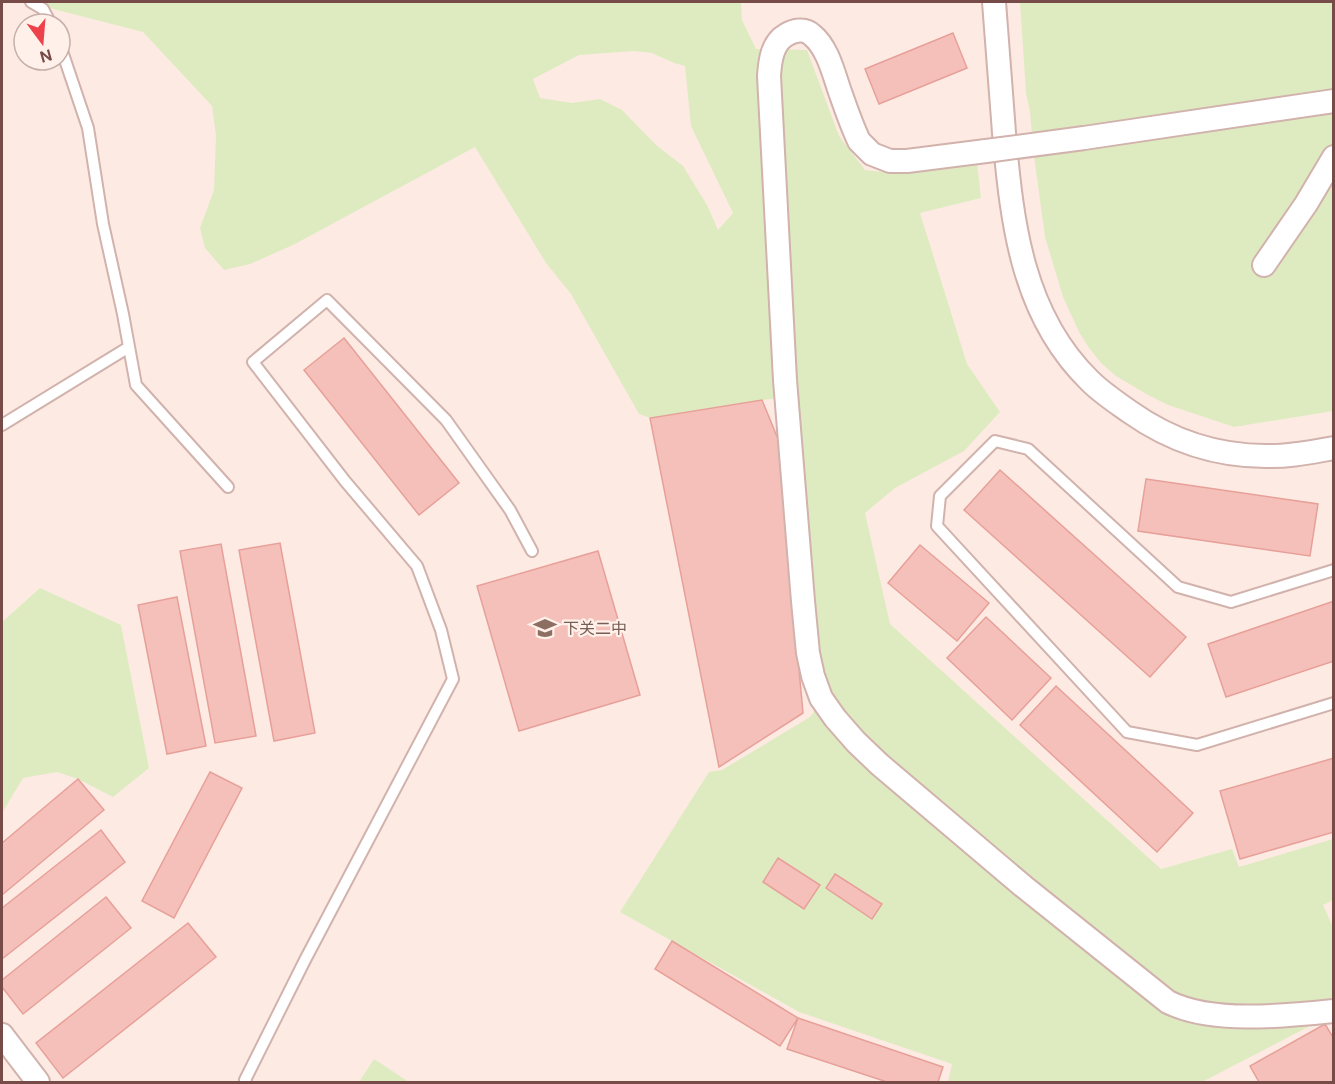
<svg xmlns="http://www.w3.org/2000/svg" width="1335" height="1084" viewBox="0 0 1335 1084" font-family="'DM Sans','Noto Sans SC',sans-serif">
<rect width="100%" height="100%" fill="#fdebe3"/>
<path fill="#deebc1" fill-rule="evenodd" d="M 26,2 L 741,2 L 742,20 L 756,49 L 807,50 L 839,136 L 865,170 L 883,172 L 977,162 L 981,198 L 920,213 L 967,364 L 1000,412 L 964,451 L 895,488 L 865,513 L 890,624 L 1161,869 L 1232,849 L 1239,867 L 1333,839 L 1333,900 L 1323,905 L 1333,927 L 1333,1014 L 1202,1082 L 948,1082 L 952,1064 L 799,1012 L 620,912 L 709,772 L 722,770 L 810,717 L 830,691 L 818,661 L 797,396 L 762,400 L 650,418 L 639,414 L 571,294 L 546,263 L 475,147 L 293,245 L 250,264 L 224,270 L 205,248 L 200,228 L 214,190 L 216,136 L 212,106 L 143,32 ZM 634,51 L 652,53 L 674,63 L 685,66 L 691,126 L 733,213 L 718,230 L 707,205 L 683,166 L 656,145 L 622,110 L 600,99 L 572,103 L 540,98 L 533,79 L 579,55 Z
M 1020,2 L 1333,2 L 1333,411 L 1234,427 L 1168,405 L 1148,395 L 1116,376 L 1102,364 L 1089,348 L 1079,332 L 1063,297 L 1045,237 L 1034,156 L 1030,112 L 1026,93 Z
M 40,588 L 121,625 L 149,768 L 113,797 L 78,779 L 57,772 L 23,778 L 2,813 L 2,622 Z
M 374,1059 L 409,1082 L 359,1082 Z"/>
<path fill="#f4c0b9" stroke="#e7a099" stroke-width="1.5" d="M 953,33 L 967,68 L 879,104 L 865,69 Z
M 344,338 L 459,483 L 419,515 L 304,370 Z
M 762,400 L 778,439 L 803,713 L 719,767 L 650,418 Z
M 1000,470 L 1186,637 L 1150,677 L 964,510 Z
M 1146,479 L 1318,504 L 1310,556 L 1138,531 Z
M 280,543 L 315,733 L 274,741 L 239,550 Z
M 221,544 L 256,736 L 215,743 L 180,551 Z
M 920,545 L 989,603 L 957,641 L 888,583 Z
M 598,551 L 640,695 L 519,731 L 477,586 Z
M 177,597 L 206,746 L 167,754 L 138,605 Z
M 1334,601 L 1334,661 L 1226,697 L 1208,644 Z
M 986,617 L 1051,678 L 1012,720 L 947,658 Z
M 1056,686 L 1193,813 L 1157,852 L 1020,725 Z
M 1334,758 L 1334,832 L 1240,859 L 1220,791 Z
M 210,772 L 242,788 L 174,918 L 142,901 Z
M 78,779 L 104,810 L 2,895 L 2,843 Z
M 101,830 L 125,862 L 2,959 L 2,908 Z
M 778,858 L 820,885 L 804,909 L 763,882 Z
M 835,874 L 882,904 L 872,919 L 826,888 Z
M 106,897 L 131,928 L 23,1014 L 2,987 L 2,980 Z
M 188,923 L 216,957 L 63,1078 L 36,1043 Z
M 672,941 L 798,1018 L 780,1046 L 655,969 Z
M 798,1018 L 943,1067 L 938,1082 L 887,1082 L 787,1049 Z
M 1325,1024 L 1334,1039 L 1334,1082 L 1259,1082 L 1250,1066 Z"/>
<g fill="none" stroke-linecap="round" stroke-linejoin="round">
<g stroke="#d1b2ac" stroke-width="14">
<path id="service" d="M 31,2 L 43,9 L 51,24
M 60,45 L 88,128 L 103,224 L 123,314 L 136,385 L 228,487
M 2,425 L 129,347
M 1334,570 L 1231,602 L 1178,587 L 1028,449 L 995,441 L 940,496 L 937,526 L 1127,732 L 1197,745 L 1334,703
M 246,1082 L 245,1080 L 305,960 L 453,679 L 441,630 L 417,566 L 345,481 L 253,362 L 327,300 L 446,420 L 510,510 L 532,551"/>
</g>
<g stroke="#d1b2ac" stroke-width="26">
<path id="minor" d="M 994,2 C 997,45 1001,89 1004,133 C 1012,223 1022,315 1090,381 C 1102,393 1116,402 1130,412 C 1171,441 1215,456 1266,456 C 1288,457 1311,452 1334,448
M 1084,138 L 1334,101
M 986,151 L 907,161 L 890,161 L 872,154 L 859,141 C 851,124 845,106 839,89 C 833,71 827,47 812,35 C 805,28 794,30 786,35 C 772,43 770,61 769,76 L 785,380 L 803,601 L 808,653 L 813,676 L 821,698 L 835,718 L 856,742 L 879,764 L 1023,886 L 1168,1002 C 1212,1024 1285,1016 1334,1011
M 1264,265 L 1306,204 L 1334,157
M 2,1035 L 38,1082"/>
</g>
<use href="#service" stroke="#fff" stroke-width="10"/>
<use href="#minor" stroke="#fff" stroke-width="22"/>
<g stroke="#d1b2ac" stroke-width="26" stroke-linecap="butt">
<path id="minor-bridge" d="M 986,151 L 1084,138"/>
</g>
<use href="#minor-bridge" stroke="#fff" stroke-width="22"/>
</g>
<defs>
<g id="school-bare" transform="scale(1.8)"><path d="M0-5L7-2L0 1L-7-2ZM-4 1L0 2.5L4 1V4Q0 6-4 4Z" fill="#8d6e63" stroke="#fff1ea" stroke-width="2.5" paint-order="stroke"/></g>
</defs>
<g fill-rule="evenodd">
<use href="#school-bare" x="545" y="628"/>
</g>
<g text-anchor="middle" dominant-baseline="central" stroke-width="4.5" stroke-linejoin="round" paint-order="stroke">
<g font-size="16" fill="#785e54" stroke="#fff1ea" text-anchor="start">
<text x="563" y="628">下关二中</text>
</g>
</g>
<rect width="1335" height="1084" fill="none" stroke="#764b48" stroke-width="6"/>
<g transform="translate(42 42) rotate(164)"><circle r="28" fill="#fff1ea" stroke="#c8afa9" stroke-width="1.5"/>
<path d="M0-4.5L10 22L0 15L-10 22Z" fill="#ed424c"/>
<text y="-9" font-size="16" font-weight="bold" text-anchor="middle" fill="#764b48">N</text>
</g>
</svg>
